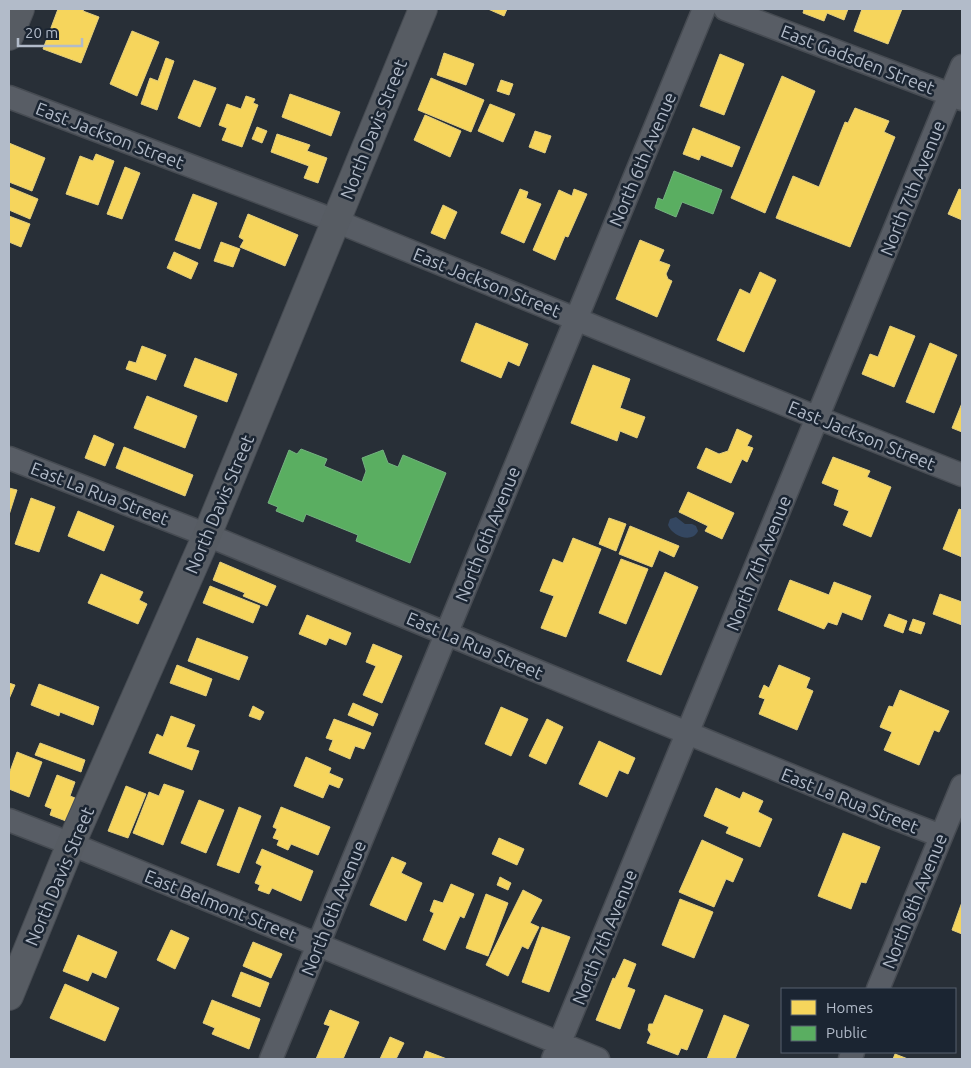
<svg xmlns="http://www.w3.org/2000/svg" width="971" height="1068" viewBox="0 0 971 1068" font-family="Ubuntu,sans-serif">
<rect width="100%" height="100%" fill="#282f37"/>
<path fill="#344761" d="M 676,517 L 685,524 L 692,524 L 696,526 L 698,531 C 692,544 672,536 668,525 L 670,519 Z"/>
<path fill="#f6d55c" stroke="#e2cd7d" d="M 58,9 L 84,9 L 83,11 L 99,17 L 81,63 L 43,49 Z
M 488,9 L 507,9 L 504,16 Z
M 804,9 L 848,9 L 844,20 L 827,13 L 824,21 L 803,13 Z
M 862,9 L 902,9 L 888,44 L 854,31 Z
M 132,31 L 159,42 L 137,96 L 110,84 Z
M 444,53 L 474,64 L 466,85 L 437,75 Z
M 720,54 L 744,64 L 724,115 L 700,106 Z
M 166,58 L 174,61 L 157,110 L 141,104 L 150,78 L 158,81 Z
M 782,76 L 815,91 L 765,213 L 731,198 Z
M 431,78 L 484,100 L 471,132 L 418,110 Z
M 194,80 L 216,88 L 200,127 L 178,118 Z
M 501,80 L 513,84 L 509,95 L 497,91 Z
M 290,94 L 340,112 L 331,136 L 282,117 Z
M 246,96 L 255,99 L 253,103 L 258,105 L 242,147 L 222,140 L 227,128 L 219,125 L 227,104 L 241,109 Z
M 490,104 L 515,114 L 503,142 L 478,131 Z
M 855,108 L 889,121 L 884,132 L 895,137 L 850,247 L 776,218 L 793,176 L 819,187 L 845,122 L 848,123 Z
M 425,115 L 461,131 L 450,157 L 414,140 Z
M 257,127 L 267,131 L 262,143 L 252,139 Z
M 693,128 L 740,147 L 732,167 L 701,155 L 699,160 L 683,154 Z
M 535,131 L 551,136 L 545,153 L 529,147 Z
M 277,134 L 310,145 L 307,151 L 327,158 L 318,183 L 304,178 L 309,166 L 271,152 Z
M 9,143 L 45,158 L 32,191 L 9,182 Z
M 96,154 L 114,161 L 98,205 L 66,194 L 80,156 L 93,161 Z
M 125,167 L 140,173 L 122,219 L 107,214 Z
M 9,187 L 38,199 L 30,219 L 9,210 Z
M 520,189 L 528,192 L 526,198 L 541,204 L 524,243 L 501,233 Z
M 574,189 L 587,194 L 568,237 L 565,236 L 555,260 L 533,250 L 559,190 L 572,196 Z
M 959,189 L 962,190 L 962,220 L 948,214 Z
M 193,194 L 217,203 L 200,249 L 175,240 Z
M 443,205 L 457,212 L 445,239 L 431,233 Z
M 248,214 L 298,235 L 285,266 L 240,247 L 244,240 L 239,237 Z
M 9,216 L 30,224 L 21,247 L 9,242 Z
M 640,240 L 664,250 L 659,261 L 670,265 L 666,274 L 668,279 L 672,281 L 657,317 L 616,299 Z
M 221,242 L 240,249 L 233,267 L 214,261 Z
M 174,252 L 198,263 L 191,279 L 167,268 Z
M 760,272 L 776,280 L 744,352 L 717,340 L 740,289 L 750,294 Z
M 476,323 L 528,344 L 519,366 L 508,361 L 501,378 L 461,361 Z
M 890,326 L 915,336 L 894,387 L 862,374 L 870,354 L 878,357 Z
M 930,343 L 957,355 L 934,413 L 906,402 Z
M 142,346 L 166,355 L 156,380 L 126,369 L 129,361 L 136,363 Z
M 195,358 L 237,374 L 227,402 L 184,386 Z
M 593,365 L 630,379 L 620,408 L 645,417 L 637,438 L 620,431 L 617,441 L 571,423 Z
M 147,396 L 197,416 L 185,448 L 134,428 Z
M 962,403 L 962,432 L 952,428 Z
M 737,429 L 752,436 L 747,446 L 753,448 L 747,462 L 742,459 L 731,483 L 697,468 L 706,448 L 719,454 L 728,451 Z
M 94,435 L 114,444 L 105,466 L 85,458 Z
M 124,447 L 193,475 L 185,496 L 116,468 Z
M 833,457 L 870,471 L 867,477 L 891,487 L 871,537 L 843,525 L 849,511 L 834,505 L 839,490 L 822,483 Z
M 9,488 L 17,490 L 9,515 Z
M 688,492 L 734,513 L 722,539 L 705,531 L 708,526 L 679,512 Z
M 31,498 L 55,507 L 39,552 L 15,544 Z
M 959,509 L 962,510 L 962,557 L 943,549 Z
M 78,511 L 114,526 L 104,551 L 68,536 Z
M 609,518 L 626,524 L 616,551 L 599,544 Z
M 630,526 L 679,546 L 674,557 L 659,550 L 652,567 L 619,554 Z
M 573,538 L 601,549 L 566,637 L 541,628 L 554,596 L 540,591 L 553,559 L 563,563 Z
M 621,559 L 648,569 L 626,624 L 599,613 Z
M 220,562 L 276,586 L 267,606 L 243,596 L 245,593 L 213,580 Z
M 665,572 L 698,587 L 661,675 L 627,661 Z
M 101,574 L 143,592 L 139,600 L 147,604 L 138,624 L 88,603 Z
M 790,580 L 829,595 L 834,582 L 871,596 L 862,620 L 842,612 L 837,625 L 828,622 L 824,629 L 778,610 Z
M 210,586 L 260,606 L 253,623 L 203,603 Z
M 940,594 L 962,602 L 962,625 L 933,614 Z
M 889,614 L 907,621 L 903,633 L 884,626 Z
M 307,615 L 351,633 L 346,645 L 329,638 L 326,645 L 299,634 Z
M 913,619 L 925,623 L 921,634 L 909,630 Z
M 197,638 L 248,657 L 239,680 L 188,661 Z
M 373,644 L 402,656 L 382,703 L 363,695 L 376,666 L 366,662 Z
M 177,665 L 212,679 L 206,696 L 170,683 Z
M 779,665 L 810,678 L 806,688 L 813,691 L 797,730 L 759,714 L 765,699 L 759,697 L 764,685 L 769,688 Z
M 9,683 L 15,685 L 9,699 Z
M 39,684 L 99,707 L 93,725 L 60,712 L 59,716 L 31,705 Z
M 900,690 L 949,711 L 939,732 L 934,730 L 919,765 L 884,750 L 892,732 L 880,727 L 889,706 L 893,707 Z
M 353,703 L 378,714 L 373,726 L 348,715 Z
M 253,706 L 264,712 L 260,720 L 249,716 Z
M 501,707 L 528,719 L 511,756 L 485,744 Z
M 171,716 L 195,725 L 186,747 L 199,751 L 192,770 L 149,753 L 157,734 L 163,737 Z
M 334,719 L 371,733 L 364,749 L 355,746 L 350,759 L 329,750 L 333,740 L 326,738 Z
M 547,719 L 563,727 L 546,764 L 529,756 Z
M 599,741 L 635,758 L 628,774 L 619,770 L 607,797 L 579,784 Z
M 40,743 L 85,760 L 81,772 L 35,755 Z
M 17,752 L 42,762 L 29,797 L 9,789 L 9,774 Z
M 306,757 L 331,768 L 329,773 L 343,779 L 339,788 L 329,784 L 323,798 L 294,786 Z
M 57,775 L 75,782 L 70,796 L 75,798 L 66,821 L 50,815 L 52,809 L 45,806 Z
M 164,784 L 184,791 L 163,845 L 133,833 L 149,792 L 159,796 Z
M 126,786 L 146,794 L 128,838 L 108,831 Z
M 716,788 L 740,799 L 743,792 L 763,801 L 758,812 L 772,819 L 760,847 L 726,833 L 729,827 L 704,816 Z
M 199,800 L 224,810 L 206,853 L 181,843 Z
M 239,807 L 261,816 L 239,873 L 217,865 Z
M 281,807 L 330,827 L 318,855 L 291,844 L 288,850 L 277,845 L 279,840 L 273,838 L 277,829 L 273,827 Z
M 843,833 L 880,847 L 866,883 L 861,882 L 851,909 L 818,896 Z
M 499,838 L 524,849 L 517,865 L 492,854 Z
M 702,840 L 743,859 L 733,882 L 726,879 L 714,907 L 679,892 Z
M 262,849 L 313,871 L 301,901 L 272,888 L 269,894 L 258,890 L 260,885 L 255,883 L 262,866 L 256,863 Z
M 392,857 L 406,863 L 401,873 L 422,883 L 406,921 L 370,905 Z
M 500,877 L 511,883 L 508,890 L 497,885 Z
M 451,884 L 474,894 L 464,918 L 460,916 L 445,950 L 423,940 L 434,913 L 430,911 L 434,900 L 443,903 Z
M 523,890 L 542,900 L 530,923 L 539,927 L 528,949 L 522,946 L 508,976 L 486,965 Z
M 486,894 L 508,903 L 488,956 L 466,948 Z
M 680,899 L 713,912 L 694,958 L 662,945 Z
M 962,902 L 962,934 L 952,930 Z
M 542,927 L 570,937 L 549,992 L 522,982 Z
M 171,930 L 189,938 L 175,969 L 157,960 Z
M 78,935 L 117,952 L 106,978 L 92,972 L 88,981 L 63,971 Z
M 253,942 L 282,954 L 271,978 L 243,966 Z
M 624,959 L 636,964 L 627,987 L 635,990 L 620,1029 L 596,1020 L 613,978 L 615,979 Z
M 241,972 L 269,983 L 260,1007 L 232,996 Z
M 65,984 L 119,1008 L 105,1041 L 50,1018 Z
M 665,995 L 703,1010 L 687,1050 L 681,1048 L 678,1055 L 647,1043 L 651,1034 L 648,1030 L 649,1024 L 653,1024 Z
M 212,1000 L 260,1019 L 249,1049 L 212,1034 L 215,1028 L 203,1023 Z
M 330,1010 L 359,1022 L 343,1059 L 316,1059 L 330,1026 L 324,1024 Z
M 724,1015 L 749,1025 L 735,1059 L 707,1059 Z
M 390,1037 L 404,1043 L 396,1059 L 380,1059 Z
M 426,1051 L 447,1059 L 423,1059 Z
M 895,1054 L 908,1059 L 893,1059 Z"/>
<path fill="#5aae61" stroke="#74b280" d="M 674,171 L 722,190 L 713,214 L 682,202 L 676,217 L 655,208 L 658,198 L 663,200 Z
M 301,449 L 327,459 L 324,466 L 362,482 L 366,471 L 362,458 L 383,450 L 388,463 L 398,467 L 403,455 L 446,473 L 410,563 L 356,541 L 358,535 L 306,514 L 303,522 L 276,511 L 278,507 L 268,503 L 289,450 L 297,454 Z"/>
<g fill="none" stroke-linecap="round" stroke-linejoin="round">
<g stroke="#464b52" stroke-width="25">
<path id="street" d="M 725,9 L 962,99
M 9,97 L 336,221 L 818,418 L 962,475
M 9,458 L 207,535 L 884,814 L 941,836
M 9,820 L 71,844 L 598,1059
M 878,989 L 962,786
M 271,1059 L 704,9
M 553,1059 L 962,66
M 850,1059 L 853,1052"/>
</g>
<g stroke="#464b52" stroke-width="30">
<path id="secondary" d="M 9,36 L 20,9
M 9,996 L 71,844 L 207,535 L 423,9"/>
</g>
<use href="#street" stroke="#585d65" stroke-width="22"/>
<use href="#secondary" stroke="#575c63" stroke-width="28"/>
</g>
<g text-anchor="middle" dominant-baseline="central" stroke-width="5" stroke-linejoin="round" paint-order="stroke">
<g font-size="18" fill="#b2bbc9" stroke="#1b2532">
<text transform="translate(858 59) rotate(21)">East Gadsden Street</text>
<text transform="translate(373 129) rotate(-68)">North Davis Street</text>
<text transform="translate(110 135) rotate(21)">East Jackson Street</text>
<text transform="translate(642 159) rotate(-67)">North 6th Avenue</text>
<text transform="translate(912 188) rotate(-68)">North 7th Avenue</text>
<text transform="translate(487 282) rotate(22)">East Jackson Street</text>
<text transform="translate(862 435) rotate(22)">East Jackson Street</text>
<text transform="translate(100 493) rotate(21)">East La Rua Street</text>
<text transform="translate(219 504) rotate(-67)">North Davis Street</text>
<text transform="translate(487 534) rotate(-68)">North 6th Avenue</text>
<text transform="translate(758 563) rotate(-68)">North 7th Avenue</text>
<text transform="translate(475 645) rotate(23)">East La Rua Street</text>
<text transform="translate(850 800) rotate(22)">East La Rua Street</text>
<text transform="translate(59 876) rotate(-67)">North Davis Street</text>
<text transform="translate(914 901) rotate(-68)">North 8th Avenue</text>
<text transform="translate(221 905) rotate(22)">East Belmont Street</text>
<text transform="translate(333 908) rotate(-68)">North 6th Avenue</text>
<text transform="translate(604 937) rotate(-68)">North 7th Avenue</text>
</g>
</g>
<rect width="971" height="1068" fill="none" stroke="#b2bbc9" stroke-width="20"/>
<rect x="781" y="988" width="175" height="65" fill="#1b2532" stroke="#57616e"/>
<rect x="791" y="1000" width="25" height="15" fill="#f6d55c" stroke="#57616e"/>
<text x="826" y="1013" font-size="15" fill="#b2bbc9">Homes</text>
<rect x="791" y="1026" width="25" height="15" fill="#5aae61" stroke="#57616e"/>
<text x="826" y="1038" font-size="15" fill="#b2bbc9">Public</text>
<path d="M18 38v8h64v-8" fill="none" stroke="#b2bbc9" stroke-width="2.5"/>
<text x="25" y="38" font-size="15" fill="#b2bbc9" stroke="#1b2532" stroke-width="4" paint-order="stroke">20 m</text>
</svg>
